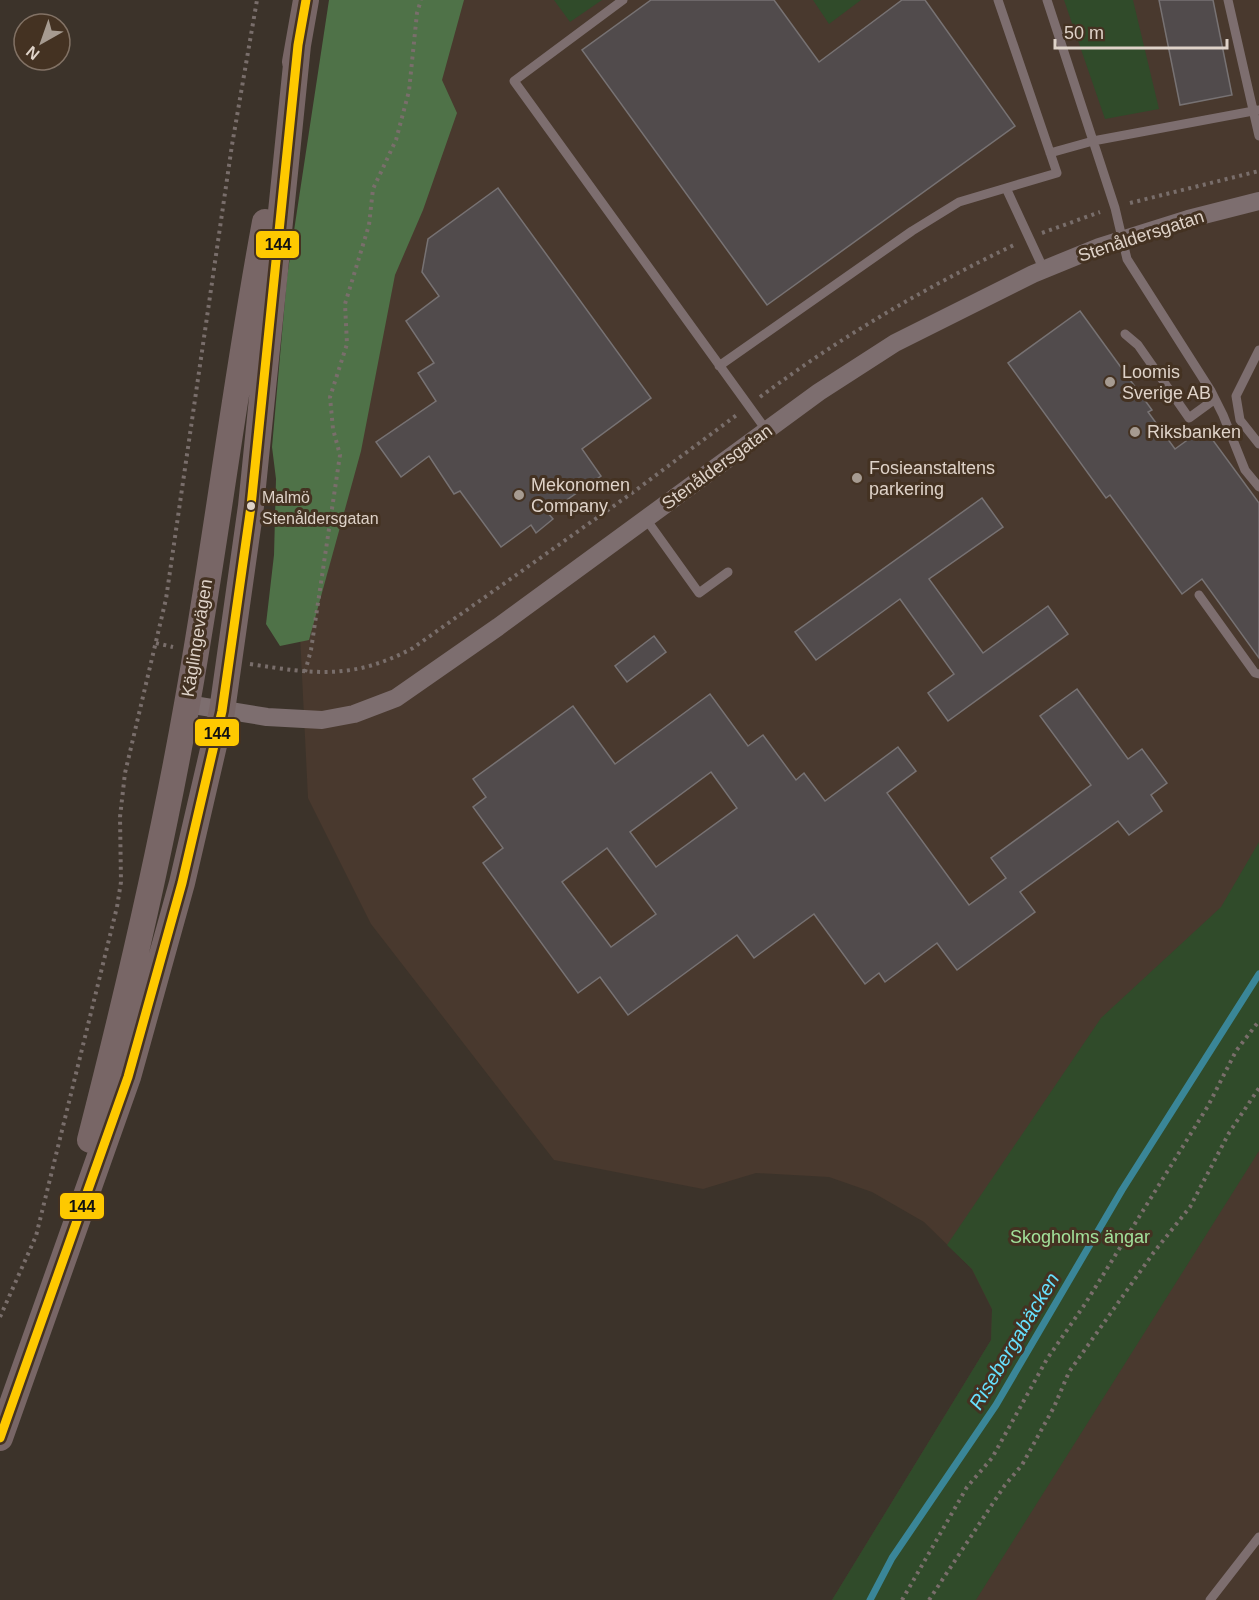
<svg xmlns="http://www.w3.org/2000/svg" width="1259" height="1600" viewBox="0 0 1259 1600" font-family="Helvetica,sans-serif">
<rect width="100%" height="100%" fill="#3c332a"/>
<path fill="#49392e" d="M 339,0 L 1259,0 L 1259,1600 L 832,1600 L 991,1340 L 992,1309 L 972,1269 L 924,1222 L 872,1192 L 829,1177 L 756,1173 L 703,1189 L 554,1160 L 371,924 L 308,798 L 293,492 Z"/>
<path fill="#304b2a" d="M 554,0 L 602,0 L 570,22 Z
M 813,0 L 861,0 L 829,24 Z
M 1064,0 L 1133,0 L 1159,109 L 1105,119 Z
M 1259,842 L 1259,1151 L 976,1600 L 832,1600 L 991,1340 L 992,1309 L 972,1269 L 947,1245 L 1101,1018 L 1221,907 Z"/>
<path fill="#4f7248" d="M 329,0 L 464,0 L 442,80 L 457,113 L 423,210 L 395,275 L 361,451 L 309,640 L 280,646 L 266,624 L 274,555 L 276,479 L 272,447 L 287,277 Z"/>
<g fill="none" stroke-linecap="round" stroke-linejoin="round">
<path stroke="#3a8698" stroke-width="7" d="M 870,1600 L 892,1558 L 996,1405 L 1122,1190 L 1259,974"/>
</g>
<path fill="#514b4c" stroke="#777273" stroke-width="1.5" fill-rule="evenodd" d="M 651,0 L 774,0 L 819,62 L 902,0 L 925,0 L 1015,126 L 767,305 L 582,50 Z
M 1159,0 L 1213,0 L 1232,95 L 1180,105 Z
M 498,188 L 651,398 L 582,449 L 601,476 L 548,513 L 553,519 L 536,533 L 531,525 L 501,547 L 460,491 L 454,494 L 429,456 L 401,477 L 376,442 L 436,401 L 418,373 L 434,363 L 406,321 L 439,296 L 422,272 L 428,239 Z
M 1080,311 L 1152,410 L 1148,412 L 1175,449 L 1204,428 L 1259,503 L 1259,658 L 1202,579 L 1182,594 L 1110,495 L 1106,498 L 1008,363 Z
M 982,498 L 1003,527 L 929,579 L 983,653 L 1048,606 L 1068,634 L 948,721 L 928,693 L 954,674 L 900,599 L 816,660 L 795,632 Z
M 654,636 L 666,652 L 627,682 L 615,666 Z
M 1077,689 L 1128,759 L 1142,749 L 1167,783 L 1151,795 L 1162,811 L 1129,835 L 1118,821 L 1020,892 L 1035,912 L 957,970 L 937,943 L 885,982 L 879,973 L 865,984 L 814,914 L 754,958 L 737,935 L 628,1015 L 600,977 L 578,993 L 483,863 L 503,848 L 473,807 L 486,797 L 473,779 L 573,706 L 615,764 L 710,694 L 748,746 L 763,735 L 796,780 L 804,773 L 825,801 L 898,747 L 916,771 L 887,793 L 969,905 L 1006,878 L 991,858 L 1091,785 L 1040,716 ZM 711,772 L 737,808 L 656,867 L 630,832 ZM 607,848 L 656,914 L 611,947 L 562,882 Z"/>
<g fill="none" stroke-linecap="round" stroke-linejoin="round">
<path stroke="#796e6b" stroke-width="4" stroke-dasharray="3 4.5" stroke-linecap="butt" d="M 1130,203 L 1259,171
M 1042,233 L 1100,212
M 760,397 C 842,336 924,288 1016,244
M 156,643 L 173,647
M 250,664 C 315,674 353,680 413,648 L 632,493 L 738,414
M 305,672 L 311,650 L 340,455 L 333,429 L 330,397 L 347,344 L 345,304 L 369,225 L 373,189 L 396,140 L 409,91 L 417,13 L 421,0
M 0,1317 L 36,1236 L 117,907 L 121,882 L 120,817 L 125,773 L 166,599 L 232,145 L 257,0
M 902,1600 L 967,1487 L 992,1458 L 1047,1359 L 1085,1304 L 1208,1106 L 1236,1051 L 1259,1021
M 929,1600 L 1005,1485 L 1022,1465 L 1054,1407 L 1069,1372 L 1154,1252 L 1190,1207 L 1229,1133 L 1259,1088"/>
<path stroke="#7d6e6f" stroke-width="9" d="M 623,0 L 514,81 L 767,431
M 998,0 L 1057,173 L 1006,188
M 1047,0 L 1115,208 L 1127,259 L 1211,391 L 1223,415 L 1245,470 L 1259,487
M 1228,0 L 1259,136
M 1050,153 L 1093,141 L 1259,110
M 1125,334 L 1138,345 L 1189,418 L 1215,399
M 1259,350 L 1236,396 L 1240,420 L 1259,444
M 719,366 L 912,231 L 959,202 L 1006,188 L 1044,270
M 646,519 L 699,593 L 728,572
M 1199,595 L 1255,673 L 1259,674
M 1210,1600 L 1259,1537"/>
<path stroke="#7d6e6f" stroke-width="18" d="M 187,704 L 267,717 L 322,720 L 354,714 L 396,698 L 498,627 L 819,392 L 895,343 L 1033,274 L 1099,247 L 1188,219 L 1259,201"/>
<path stroke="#786666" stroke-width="26" d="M 295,62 L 306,0
M 90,1140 C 127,996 161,851 187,704 C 216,544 235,382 265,222
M 0,1438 L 128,1077 L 182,883 L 222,711 L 251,506 L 298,45"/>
<g stroke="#443222" stroke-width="14">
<path id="bus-1" d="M 0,1438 L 128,1077 L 182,883 L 222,711 L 251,506 L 298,45 L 306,0"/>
</g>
<use href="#bus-1" stroke="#fec900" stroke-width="9"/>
</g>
<g fill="#a69b91" stroke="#443222" stroke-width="2">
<circle cx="1110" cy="382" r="6"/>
<circle cx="1135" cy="432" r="6"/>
<circle cx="857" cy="478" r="6"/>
<circle cx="519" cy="495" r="6"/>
</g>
<circle fill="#dfd3c9" stroke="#443222" stroke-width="2" cx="251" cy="506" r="5"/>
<g text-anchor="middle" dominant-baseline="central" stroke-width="6" stroke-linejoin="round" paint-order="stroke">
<g font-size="16" fill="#dfd3c9" stroke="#443222" text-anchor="start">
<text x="262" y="497">Malmö<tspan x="262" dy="21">Stenåldersgatan</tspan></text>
</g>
<g font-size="18" fill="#dfd3c9" stroke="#443222">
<text transform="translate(1141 236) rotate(-18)">Stenåldersgatan</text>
<text transform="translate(717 467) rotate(-36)">Stenåldersgatan</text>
<text transform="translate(197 638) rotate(-81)">Käglingevägen</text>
</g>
<g font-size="18" fill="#dfd3c9" stroke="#443222" text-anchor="start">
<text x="1122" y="372">Loomis<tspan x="1122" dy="21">Sverige AB</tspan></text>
<text x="1147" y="432">Riksbanken</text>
<text x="869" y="468">Fosieanstaltens<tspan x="869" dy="21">parkering</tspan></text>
<text x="531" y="485">Mekonomen<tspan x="531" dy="21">Company</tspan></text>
</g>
<g font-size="18" fill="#a2e19a" stroke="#443222">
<text x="1080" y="1237">Skogholms ängar</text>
</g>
<g font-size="20" font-style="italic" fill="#67e1ff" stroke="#443222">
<text transform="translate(1014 1341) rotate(-59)">Risebergabäcken</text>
</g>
</g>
<g stroke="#443222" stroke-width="2">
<rect x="255" y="230" width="45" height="29" rx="6" fill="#fec900"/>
<rect x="194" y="718" width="46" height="29" rx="6" fill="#fec900"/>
<rect x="59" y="1192" width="46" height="28" rx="6" fill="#fec900"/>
</g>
<g font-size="16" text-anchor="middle" font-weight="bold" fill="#111">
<text x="278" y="250">144</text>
<text x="217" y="739">144</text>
<text x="82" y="1212">144</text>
</g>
<g transform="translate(42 42) rotate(220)"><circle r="28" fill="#443222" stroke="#827265" stroke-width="1.5"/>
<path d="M0-4.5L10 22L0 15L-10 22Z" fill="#a69b91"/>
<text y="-9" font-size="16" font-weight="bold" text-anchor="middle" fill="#dfd3c9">N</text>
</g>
<path d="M1055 39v9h172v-9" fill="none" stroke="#dfd3c9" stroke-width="3"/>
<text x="1064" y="39" font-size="18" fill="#dfd3c9" stroke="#443222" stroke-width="4.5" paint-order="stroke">50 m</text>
</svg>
